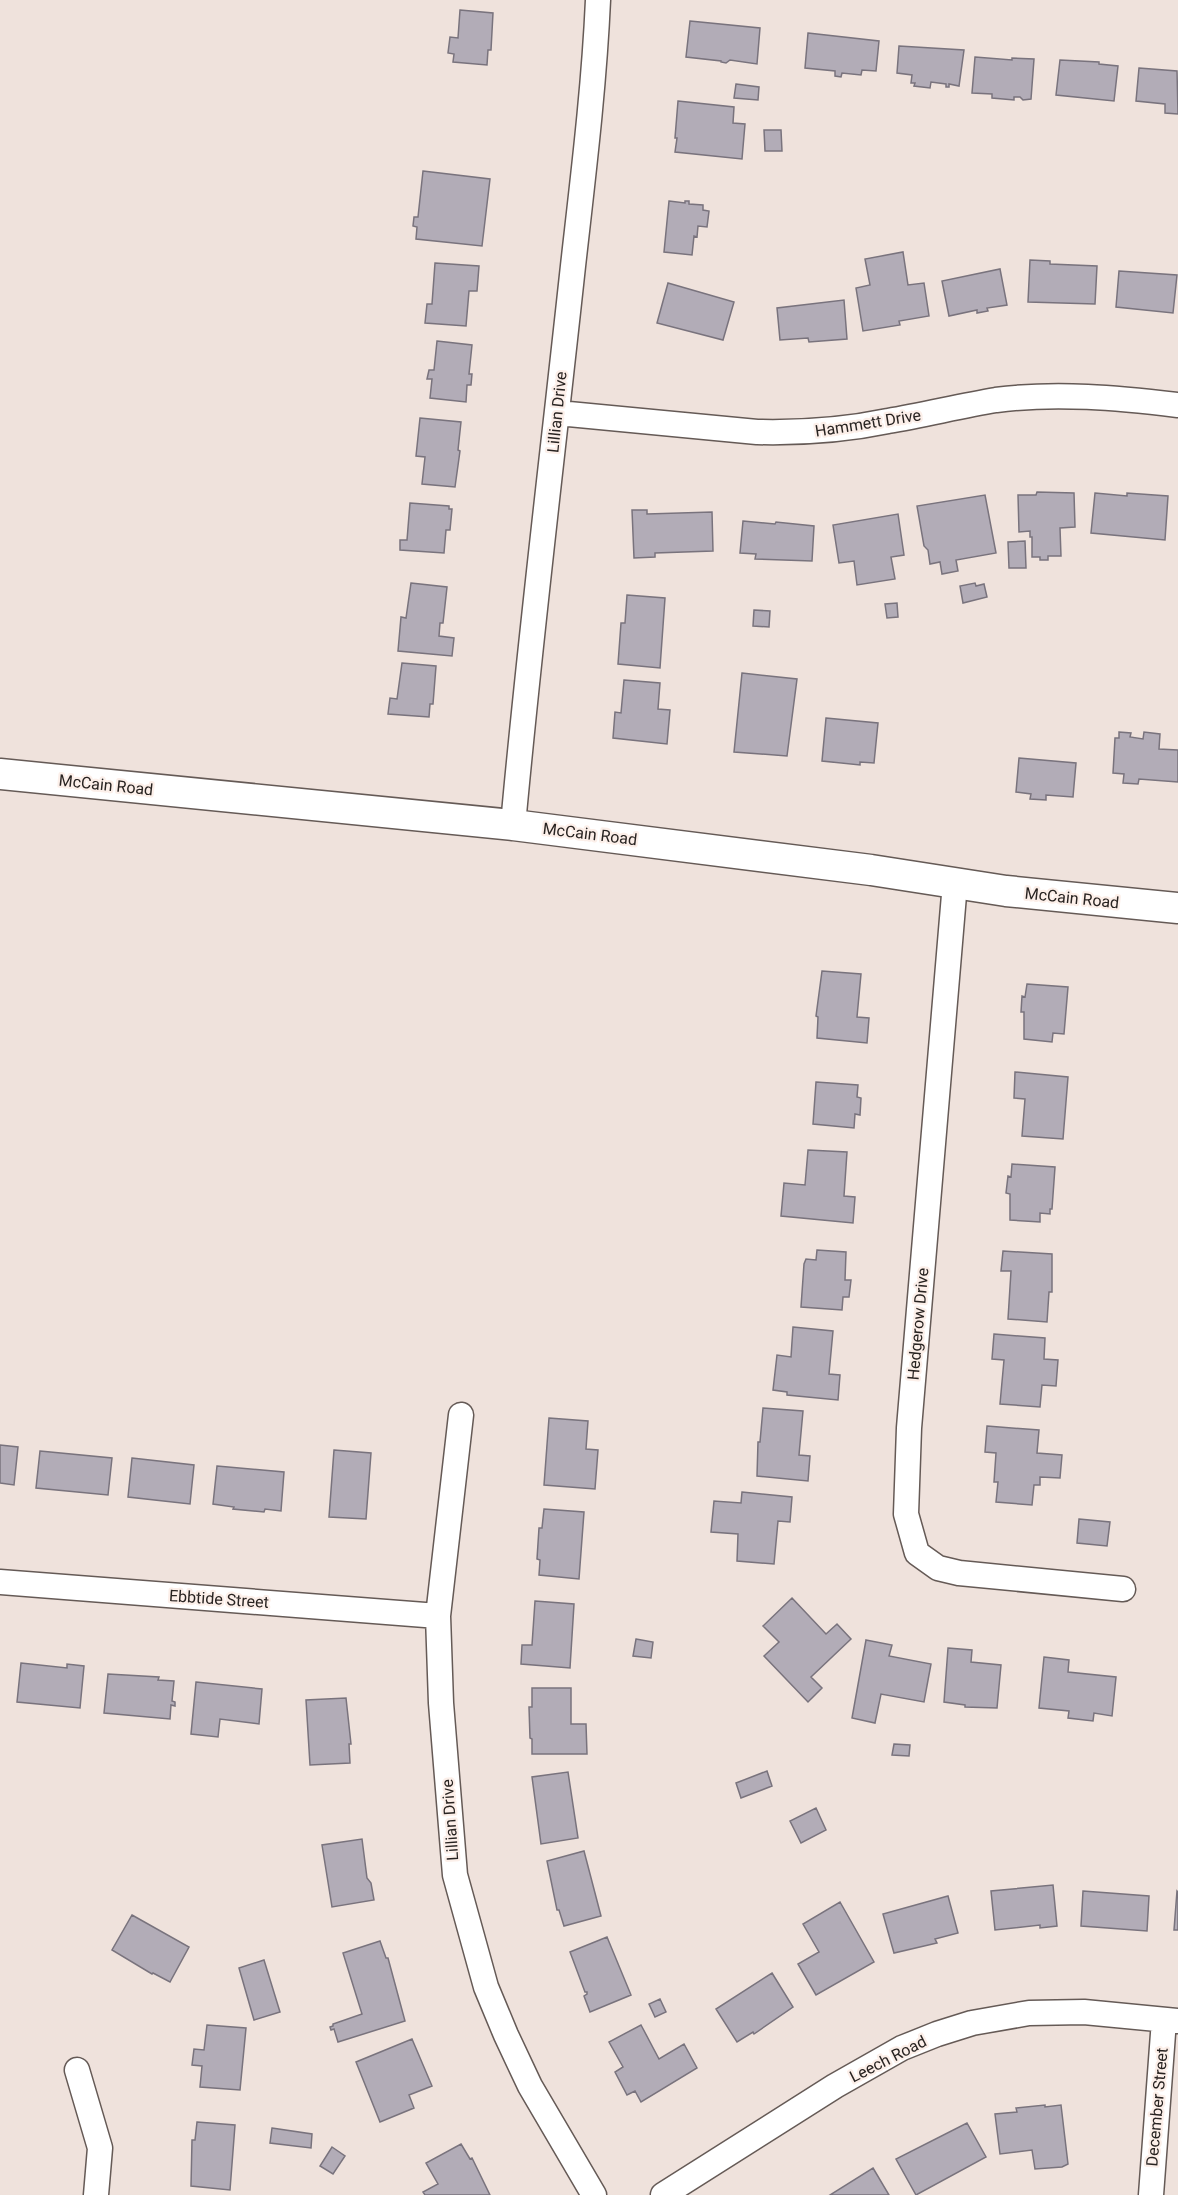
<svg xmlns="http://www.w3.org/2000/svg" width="1178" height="2195" viewBox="0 0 1178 2195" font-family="Roboto,sans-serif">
<rect width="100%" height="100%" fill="#efe2dc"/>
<path fill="#b2acb7" stroke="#79737d" stroke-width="1.5" d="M 460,10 L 493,13 L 491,50 L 488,50 L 487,65 L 453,62 L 454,54 L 448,53 L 450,37 L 458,38 Z
M 690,21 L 760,28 L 757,64 L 730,60 L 726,63 L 721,62 L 721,61 L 686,57 Z
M 808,33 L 879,41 L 876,71 L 862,70 L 861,75 L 842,73 L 841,77 L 835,76 L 835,71 L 805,68 Z
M 899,46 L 964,50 L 959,86 L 949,84 L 949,87 L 946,87 L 946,84 L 931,82 L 930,88 L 914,86 L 915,83 L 911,83 L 912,75 L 897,73 Z
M 975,57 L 1012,60 L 1012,58 L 1034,59 L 1031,99 L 1023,100 L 1020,97 L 1014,97 L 1014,100 L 992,98 L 992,94 L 972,93 Z
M 1060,60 L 1099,62 L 1099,64 L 1118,66 L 1114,101 L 1056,95 Z
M 1139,68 L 1177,71 L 1178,114 L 1165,113 L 1165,104 L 1136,101 Z
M 736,84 L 759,87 L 758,100 L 734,98 Z
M 678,101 L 734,107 L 733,123 L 745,124 L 742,159 L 675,152 L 677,138 L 675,138 Z
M 764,130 L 781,130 L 782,151 L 765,151 Z
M 423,171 L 490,179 L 482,246 L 416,239 L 417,227 L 413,226 L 414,217 L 418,217 Z
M 669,201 L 685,203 L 685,201 L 689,201 L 689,204 L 703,205 L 703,210 L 709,211 L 707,227 L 698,226 L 697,237 L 694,236 L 692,255 L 664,252 Z
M 903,252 L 908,285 L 924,283 L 929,316 L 899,321 L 900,325 L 863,331 L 856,288 L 870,285 L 865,259 Z
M 1030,260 L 1050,261 L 1050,264 L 1097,266 L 1095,304 L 1028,302 Z
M 435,263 L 479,266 L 477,291 L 469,291 L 466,326 L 425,323 L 427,304 L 432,304 Z
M 1000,269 L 1007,305 L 987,308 L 988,311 L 977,313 L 977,310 L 949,316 L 942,281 Z
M 1119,271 L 1177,275 L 1173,313 L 1116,307 Z
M 668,283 L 734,302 L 723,340 L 657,323 Z
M 844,300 L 847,339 L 809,342 L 808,338 L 780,340 L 777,308 Z
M 437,341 L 472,345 L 469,374 L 472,374 L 471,385 L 467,385 L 466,402 L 430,398 L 432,379 L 427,379 L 429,370 L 434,370 Z
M 420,418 L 461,422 L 458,450 L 460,451 L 455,487 L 422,484 L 425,457 L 416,456 Z
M 1037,492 L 1074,493 L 1075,527 L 1060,528 L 1061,556 L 1048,556 L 1048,560 L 1040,560 L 1040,557 L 1032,557 L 1032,537 L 1030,537 L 1030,531 L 1019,532 L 1018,495 L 1036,495 Z
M 1095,493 L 1127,496 L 1127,493 L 1168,496 L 1165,540 L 1091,533 Z
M 985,495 L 996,553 L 956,560 L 958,571 L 942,574 L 940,562 L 930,564 L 928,550 L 924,546 L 917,506 Z
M 410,503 L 449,506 L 449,509 L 452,509 L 450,530 L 446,530 L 444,553 L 400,550 L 400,540 L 407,540 Z
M 632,510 L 647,510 L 647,514 L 712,512 L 713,551 L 655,553 L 655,557 L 634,558 Z
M 898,514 L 904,555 L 891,557 L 895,579 L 857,585 L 854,561 L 839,563 L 833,525 Z
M 743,521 L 775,524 L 776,522 L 814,526 L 812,561 L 755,559 L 756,554 L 740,553 Z
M 1025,541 L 1026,568 L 1009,568 L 1008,542 Z
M 411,583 L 447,587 L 443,623 L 440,623 L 439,636 L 454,638 L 452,656 L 398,651 L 401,617 L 406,618 Z
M 975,583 L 976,586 L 984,584 L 987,597 L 963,603 L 960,586 Z
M 627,595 L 665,598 L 660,668 L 618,664 L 621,623 L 625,623 Z
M 897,603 L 898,617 L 887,618 L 885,604 Z
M 754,610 L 770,611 L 769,627 L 753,626 Z
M 402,663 L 436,666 L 433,704 L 430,704 L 429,717 L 388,714 L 390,698 L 397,699 Z
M 742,673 L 797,679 L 787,756 L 734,752 Z
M 624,680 L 660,683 L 658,709 L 670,710 L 667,744 L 613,738 L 615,712 L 621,713 Z
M 826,718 L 878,723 L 874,763 L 860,762 L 860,765 L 822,761 Z
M 1119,732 L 1131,733 L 1130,737 L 1143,739 L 1144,732 L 1160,734 L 1159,749 L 1178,750 L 1178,782 L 1139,779 L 1138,784 L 1123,783 L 1124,774 L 1113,773 L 1115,738 L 1119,738 Z
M 1019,758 L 1076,763 L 1073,797 L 1046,795 L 1046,800 L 1030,799 L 1031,794 L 1016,792 Z
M 822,971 L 861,974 L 857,1017 L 869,1018 L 867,1043 L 817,1038 L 818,1017 L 816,1016 Z
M 1027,984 L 1068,987 L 1064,1034 L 1053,1033 L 1052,1042 L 1024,1039 L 1024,1012 L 1021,1012 L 1022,996 L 1025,997 Z
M 1015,1072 L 1068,1077 L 1063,1139 L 1022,1136 L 1025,1099 L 1014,1098 Z
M 816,1082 L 858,1085 L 857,1097 L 861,1098 L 860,1115 L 855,1114 L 854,1128 L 813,1124 Z
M 808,1150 L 847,1152 L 844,1196 L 855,1197 L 853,1223 L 781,1216 L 784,1183 L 805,1185 Z
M 1012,1164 L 1055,1167 L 1052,1209 L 1050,1209 L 1050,1214 L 1040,1213 L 1040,1222 L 1010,1220 L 1010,1194 L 1006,1193 L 1008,1176 L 1011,1177 Z
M 817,1250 L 846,1252 L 845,1280 L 851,1280 L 849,1297 L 843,1297 L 842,1310 L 801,1307 L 804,1264 L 806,1259 L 816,1260 Z
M 1003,1251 L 1052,1254 L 1052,1292 L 1049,1292 L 1047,1322 L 1008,1319 L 1011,1271 L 1001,1271 Z
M 793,1327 L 833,1331 L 829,1374 L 840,1375 L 838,1400 L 787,1395 L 787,1392 L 773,1390 L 777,1355 L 791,1357 Z
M 994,1334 L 1045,1338 L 1044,1359 L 1058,1360 L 1056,1386 L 1042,1385 L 1040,1407 L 1000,1404 L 1004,1360 L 992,1359 Z
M 763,1408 L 803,1411 L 799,1455 L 810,1456 L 808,1481 L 757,1476 L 758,1442 L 760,1442 Z
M 549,1418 L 588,1421 L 586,1449 L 598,1450 L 595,1489 L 544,1485 Z
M 987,1426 L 1039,1430 L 1037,1453 L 1062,1455 L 1060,1478 L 1040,1477 L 1040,1485 L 1034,1485 L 1032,1505 L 996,1502 L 998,1482 L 994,1482 L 996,1453 L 985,1452 Z
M 0,1445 L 18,1447 L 14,1485 L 0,1483 Z
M 334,1450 L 371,1453 L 366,1519 L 329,1517 Z
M 40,1451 L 112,1458 L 108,1495 L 36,1488 Z
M 132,1458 L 194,1465 L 190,1504 L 128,1497 Z
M 217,1466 L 284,1472 L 281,1511 L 265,1509 L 264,1512 L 233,1509 L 234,1507 L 213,1504 Z
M 742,1492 L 792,1497 L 790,1522 L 778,1521 L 774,1564 L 737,1561 L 738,1534 L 711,1532 L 714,1501 L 741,1503 Z
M 544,1509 L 584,1512 L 579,1579 L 539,1575 L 540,1560 L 537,1559 L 539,1528 L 542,1528 Z
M 1079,1519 L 1110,1522 L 1107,1546 L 1077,1543 Z
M 792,1598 L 826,1634 L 837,1624 L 851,1639 L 811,1677 L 822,1688 L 808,1702 L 764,1656 L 779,1642 L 763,1626 Z
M 535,1601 L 574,1604 L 570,1668 L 521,1664 L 522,1645 L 532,1645 Z
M 636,1639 L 653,1642 L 651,1658 L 633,1656 Z
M 866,1640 L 892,1645 L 889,1656 L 931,1664 L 924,1702 L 881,1694 L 875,1723 L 852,1718 Z
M 948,1648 L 972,1650 L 971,1662 L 1001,1665 L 997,1708 L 965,1707 L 965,1705 L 944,1702 Z
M 1044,1657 L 1069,1660 L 1068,1672 L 1116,1677 L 1112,1716 L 1094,1713 L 1093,1721 L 1068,1718 L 1069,1711 L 1039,1708 Z
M 21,1663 L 67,1668 L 67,1664 L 84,1666 L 80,1708 L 17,1702 Z
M 108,1674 L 159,1677 L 158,1680 L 174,1681 L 172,1701 L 175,1702 L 175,1706 L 171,1705 L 170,1719 L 104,1713 Z
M 196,1682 L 262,1689 L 259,1724 L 220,1719 L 218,1737 L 191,1734 Z
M 532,1688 L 571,1688 L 571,1724 L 586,1724 L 587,1754 L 532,1754 L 532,1739 L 530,1738 L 529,1707 L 532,1707 Z
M 346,1698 L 351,1744 L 349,1744 L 350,1763 L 310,1765 L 306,1700 Z
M 894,1744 L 910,1745 L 909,1756 L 892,1755 Z
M 767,1771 L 772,1786 L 741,1798 L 736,1783 Z
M 568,1772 L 578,1838 L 541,1844 L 532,1777 Z
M 816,1808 L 826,1830 L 801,1843 L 790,1821 Z
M 362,1839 L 367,1878 L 371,1883 L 374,1900 L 332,1907 L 322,1845 Z
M 584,1851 L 601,1916 L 564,1926 L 559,1910 L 557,1910 L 547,1861 Z
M 1053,1885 L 1057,1926 L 1040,1928 L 1040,1925 L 995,1930 L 991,1891 Z
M 1083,1891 L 1149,1896 L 1147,1931 L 1081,1926 Z
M 1177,1891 L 1178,1892 L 1178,1930 L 1174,1930 Z
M 948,1896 L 958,1933 L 935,1939 L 937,1943 L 894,1953 L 883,1914 Z
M 840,1902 L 874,1962 L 816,1995 L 798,1964 L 819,1952 L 803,1924 Z
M 132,1915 L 189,1947 L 170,1982 L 153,1973 L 152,1974 L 112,1950 Z
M 607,1937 L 631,1995 L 590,2012 L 584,1996 L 587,1994 L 587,1992 L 585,1992 L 570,1952 Z
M 380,1941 L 386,1958 L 388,1958 L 405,2021 L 338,2042 L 334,2029 L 331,2030 L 330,2027 L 333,2026 L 333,2024 L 362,2014 L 343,1953 Z
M 264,1960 L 280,2012 L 254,2020 L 239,1968 Z
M 772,1973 L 793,2007 L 754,2034 L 753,2032 L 737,2042 L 716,2009 Z
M 660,1999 L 666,2012 L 655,2017 L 649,2004 Z
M 207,2025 L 246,2028 L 240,2090 L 200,2087 L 202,2066 L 192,2065 L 194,2049 L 204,2050 Z
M 641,2025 L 659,2059 L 684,2044 L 697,2068 L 641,2102 L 635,2091 L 627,2095 L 615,2072 L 623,2067 L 609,2042 Z
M 412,2039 L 432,2086 L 409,2095 L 414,2108 L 380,2122 L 356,2062 Z
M 1045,2105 L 1045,2107 L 1061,2105 L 1068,2164 L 1062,2167 L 1035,2169 L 1032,2150 L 1000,2154 L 995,2114 L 1017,2112 L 1016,2108 Z
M 197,2122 L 235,2125 L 230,2190 L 191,2186 L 192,2140 L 195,2140 Z
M 967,2123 L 986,2157 L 916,2195 L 896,2159 Z
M 272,2128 L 312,2134 L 311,2148 L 270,2143 Z
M 461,2144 L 470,2159 L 472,2158 L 490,2195 L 425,2195 L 423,2192 L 438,2184 L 426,2163 Z
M 332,2147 L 345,2156 L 333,2174 L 320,2166 Z
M 873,2168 L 889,2195 L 830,2195 Z"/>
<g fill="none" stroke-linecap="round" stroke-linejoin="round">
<g stroke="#655a56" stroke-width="27">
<path id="minor" d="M 558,413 L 757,432 C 801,433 845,430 888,421 C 924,415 960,406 996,400 C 1057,392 1118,398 1178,405
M 513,825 C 530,638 553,452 573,266 C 583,177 594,89 598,0
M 955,883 L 909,1428 L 906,1514 L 917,1553 L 938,1568 L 959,1573 L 1123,1589
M 461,1415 L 438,1616 L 441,1703 L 455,1875 L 486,1987 L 506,2035 L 530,2086 L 594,2195
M 0,1582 L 438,1616
M 77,2070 L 100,2148 L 96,2195
M 663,2195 L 835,2086 L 902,2048 L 937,2034 L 972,2023 L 1029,2013 L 1084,2012 L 1178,2021
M 1151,2195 L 1164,2020"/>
</g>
<g stroke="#655a56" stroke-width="33">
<path id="tertiary" d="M 0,774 L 513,825 L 871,870 L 1006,891 L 1178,908"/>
</g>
<use href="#minor" stroke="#fff" stroke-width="24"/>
<use href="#tertiary" stroke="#fff" stroke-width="30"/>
</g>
<g text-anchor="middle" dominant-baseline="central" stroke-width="4.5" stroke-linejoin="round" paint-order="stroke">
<g font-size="16" fill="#282321" stroke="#fcefe9">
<text transform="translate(557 412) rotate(-84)">Lillian Drive</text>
<text transform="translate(868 423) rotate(-9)">Hammett Drive</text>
<text transform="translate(106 785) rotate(6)">McCain Road</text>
<text transform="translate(590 834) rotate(7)">McCain Road</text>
<text transform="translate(1072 898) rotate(6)">McCain Road</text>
<text transform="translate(918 1324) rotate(-85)">Hedgerow Drive</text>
<text transform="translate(219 1599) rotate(4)">Ebbtide Street</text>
<text transform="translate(450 1820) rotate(-94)">Lillian Drive</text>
<text transform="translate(888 2059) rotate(-27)">Leech Road</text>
<text transform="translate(1157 2107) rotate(-85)">December Street</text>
</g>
</g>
</svg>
